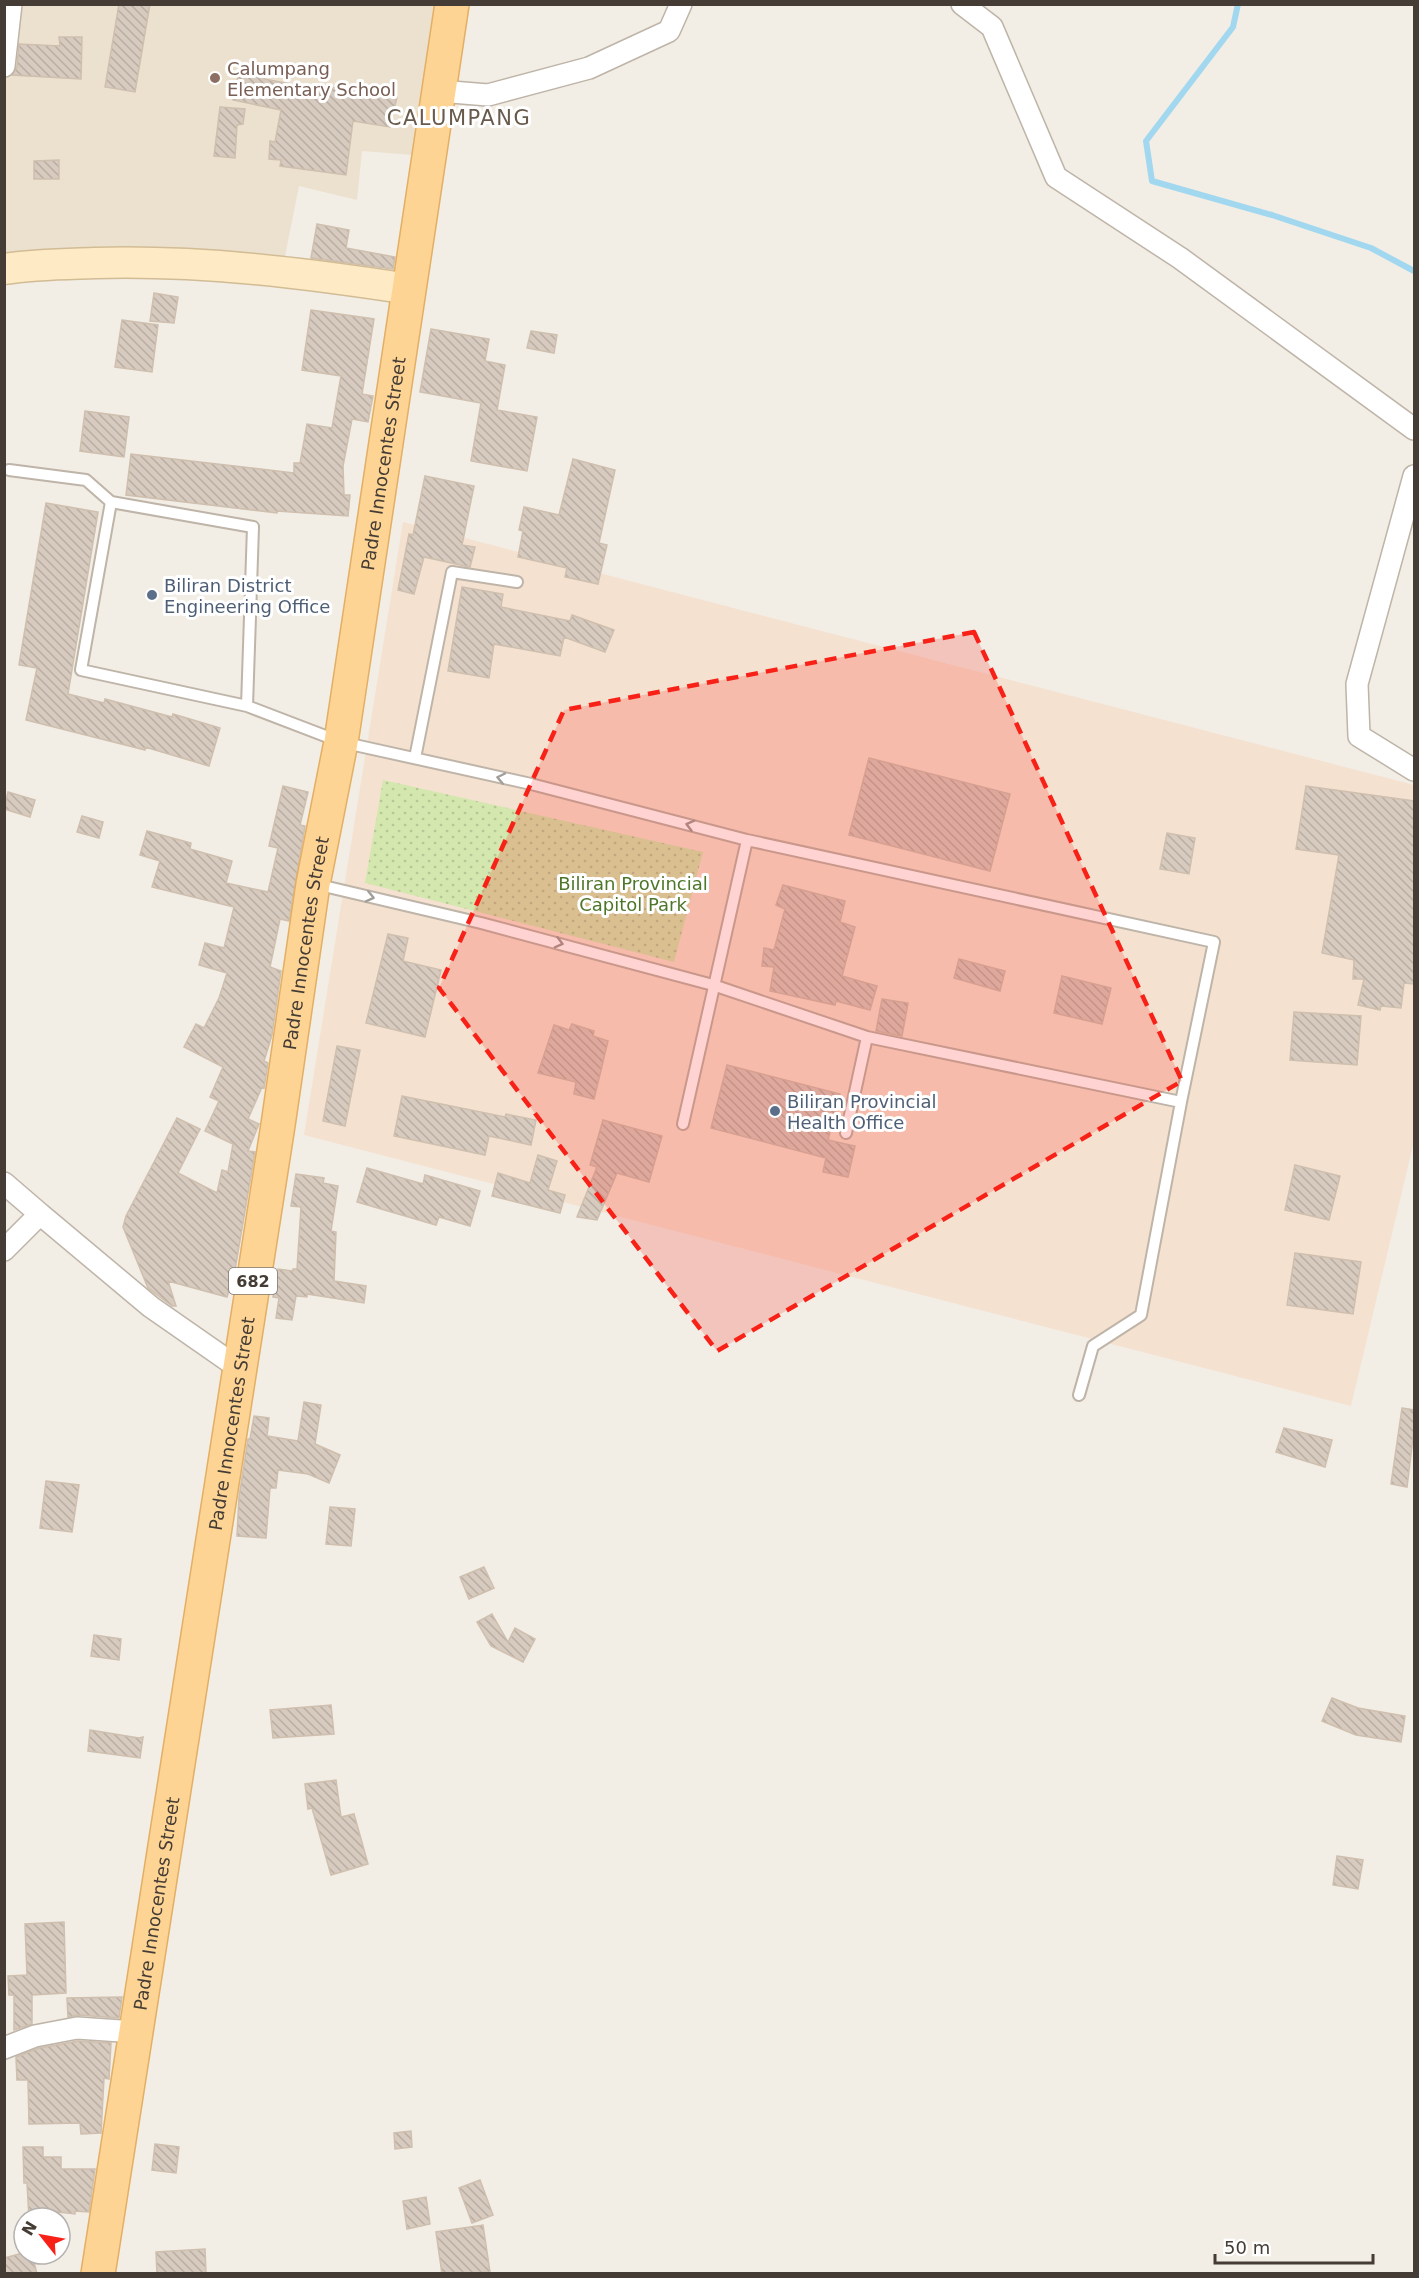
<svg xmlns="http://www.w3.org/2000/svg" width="1419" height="2278" viewBox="0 0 1419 2278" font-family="'DejaVu Sans',sans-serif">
<defs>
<pattern id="park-dots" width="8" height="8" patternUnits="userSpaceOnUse" patternTransform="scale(1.5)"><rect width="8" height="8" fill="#d3e7ae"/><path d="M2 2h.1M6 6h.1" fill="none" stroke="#b6c796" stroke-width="1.8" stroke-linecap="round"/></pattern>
<pattern id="building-back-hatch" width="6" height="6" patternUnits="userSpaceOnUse" patternTransform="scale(1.5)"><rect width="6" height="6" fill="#d7cabe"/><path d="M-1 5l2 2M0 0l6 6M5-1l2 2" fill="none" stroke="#baaea4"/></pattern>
</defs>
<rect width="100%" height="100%" fill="#f2ede5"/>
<path fill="#f5e1d0" d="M 403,522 L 1414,785 L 1414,1141 L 1351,1406 L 304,1135 Z"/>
<path fill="#ece1cf" d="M 5,5 L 437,5 L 413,155 L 362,151 L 357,200 L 299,186 L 282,271 L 5,262 Z"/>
<path fill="url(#park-dots)" d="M 383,780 L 703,852 L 674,962 L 365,883 Z"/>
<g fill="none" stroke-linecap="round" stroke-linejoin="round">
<path stroke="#a2d8ef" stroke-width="6" d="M 1238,4 L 1233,27 L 1146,141 L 1152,181 L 1272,215 L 1371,248 L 1414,271"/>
</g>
<path fill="url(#building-back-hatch)" stroke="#cfbfae" stroke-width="1.5" d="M 119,4 L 150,4 L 135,92 L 105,87 Z
M 59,37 L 82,37 L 81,79 L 12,75 L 17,67 L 19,44 L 60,46 Z
M 240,67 L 266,72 L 264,79 L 318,89 L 318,85 L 397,97 L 390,127 L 353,121 L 346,175 L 280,166 L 281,160 L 269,159 L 270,141 L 275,142 L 281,110 L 233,100 Z
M 220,107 L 245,109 L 243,124 L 237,125 L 235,158 L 214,156 Z
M 59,160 L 59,179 L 34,179 L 34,161 Z
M 317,224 L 349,230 L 346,248 L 395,257 L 393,269 L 311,258 Z
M 154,293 L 178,297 L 174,323 L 150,321 Z
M 311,310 L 374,319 L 362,394 L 373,396 L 368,422 L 352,419 L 343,466 L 344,495 L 350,495 L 348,516 L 277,511 L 277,513 L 126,495 L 131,454 L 294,473 L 294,463 L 300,463 L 307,424 L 332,428 L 341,376 L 302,370 Z
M 122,320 L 158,325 L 152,372 L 115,367 Z
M 431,329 L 489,339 L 485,361 L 505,365 L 497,410 L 537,417 L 527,471 L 471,461 L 481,403 L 420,392 Z
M 531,331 L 557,335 L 554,353 L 527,348 Z
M 85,411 L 129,417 L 124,457 L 80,451 Z
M 573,459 L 615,470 L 599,543 L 607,545 L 598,584 L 565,577 L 567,568 L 518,557 L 523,531 L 519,530 L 524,507 L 559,515 Z
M 425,476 L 474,486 L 462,545 L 475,547 L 470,567 L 424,557 L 414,594 L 398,590 L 409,534 L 413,535 Z
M 46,503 L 98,512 L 68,694 L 104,703 L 105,699 L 172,717 L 173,714 L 220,728 L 209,766 L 145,747 L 145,750 L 26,720 L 37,668 L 19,665 Z
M 462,587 L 503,594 L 501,607 L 570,621 L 572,615 L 614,630 L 605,652 L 564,637 L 560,656 L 494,644 L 489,678 L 448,671 Z
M 869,758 L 1010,794 L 990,871 L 849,835 Z
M 283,786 L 308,792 L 300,825 L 305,826 L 289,921 L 280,919 L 270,967 L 281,971 L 272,1035 L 264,1061 L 268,1063 L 264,1088 L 262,1087 L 248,1119 L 259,1124 L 248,1151 L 255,1152 L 235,1270 L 227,1297 L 168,1281 L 176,1306 L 172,1306 L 148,1288 L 123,1227 L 126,1216 L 177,1118 L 200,1129 L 178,1173 L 217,1193 L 222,1170 L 228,1172 L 233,1144 L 205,1131 L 219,1101 L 210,1097 L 223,1067 L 184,1047 L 196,1024 L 204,1028 L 219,998 L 227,973 L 199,965 L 205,943 L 224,948 L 234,907 L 152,887 L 160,861 L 140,855 L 147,831 L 191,843 L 190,849 L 232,861 L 226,883 L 268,892 L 278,848 L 269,846 Z
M 1306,786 L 1414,801 L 1414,984 L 1404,983 L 1401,1008 L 1381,1006 L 1380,1010 L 1358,1005 L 1364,979 L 1353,979 L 1354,960 L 1322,953 L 1339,855 L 1296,849 Z
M 8,792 L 35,800 L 30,817 L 4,809 Z
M 82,816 L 103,822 L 99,838 L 77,832 Z
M 1167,833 L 1195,838 L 1189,874 L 1160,869 Z
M 783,885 L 845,901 L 840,922 L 855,927 L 842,976 L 877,986 L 870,1010 L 836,1001 L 835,1005 L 770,991 L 774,967 L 762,966 L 764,948 L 774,950 L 785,909 L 776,905 Z
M 388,934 L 408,938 L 403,961 L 441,970 L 425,1037 L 366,1023 Z
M 959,959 L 1005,971 L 1000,991 L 954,978 Z
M 1062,976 L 1111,988 L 1102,1024 L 1054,1013 Z
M 882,999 L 908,1003 L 902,1036 L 876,1031 Z
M 1294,1012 L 1361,1016 L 1357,1065 L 1290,1060 Z
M 572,1024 L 594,1031 L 593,1036 L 608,1041 L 594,1099 L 574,1094 L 576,1082 L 538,1073 L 554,1025 L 569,1030 Z
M 337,1046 L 360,1050 L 345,1126 L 323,1121 Z
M 727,1065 L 840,1094 L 828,1140 L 855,1146 L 848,1177 L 823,1172 L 826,1158 L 711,1128 Z
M 402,1096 L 505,1117 L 506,1114 L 536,1120 L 531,1145 L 489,1136 L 485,1155 L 394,1136 Z
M 603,1120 L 662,1136 L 649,1182 L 617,1173 L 597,1220 L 577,1217 L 597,1167 L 590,1165 Z
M 538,1155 L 557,1161 L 548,1190 L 565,1195 L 560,1213 L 492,1196 L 498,1173 L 530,1183 Z
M 1295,1165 L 1340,1176 L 1329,1220 L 1285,1210 Z
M 367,1168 L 423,1184 L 425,1175 L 480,1191 L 470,1226 L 439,1217 L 436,1225 L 357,1202 Z
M 296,1174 L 324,1178 L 323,1183 L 338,1186 L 331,1231 L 336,1232 L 334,1281 L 366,1286 L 364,1303 L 307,1294 L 307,1297 L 296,1296 L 292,1320 L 276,1318 L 279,1298 L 273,1297 L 278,1269 L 293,1271 L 293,1269 L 297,1269 L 301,1207 L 291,1206 Z
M 1295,1253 L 1361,1262 L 1353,1314 L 1287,1305 Z
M 304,1402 L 321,1405 L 315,1444 L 340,1455 L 329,1483 L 308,1474 L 278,1470 L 276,1488 L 270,1488 L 266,1538 L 237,1536 L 239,1497 L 248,1439 L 250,1439 L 254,1416 L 269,1418 L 267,1436 L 298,1441 Z
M 1402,1408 L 1414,1410 L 1414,1430 L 1407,1487 L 1391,1484 Z
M 1284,1428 L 1332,1440 L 1325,1467 L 1276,1452 Z
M 46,1481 L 79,1485 L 72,1532 L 40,1528 Z
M 330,1507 L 355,1509 L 351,1546 L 326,1544 Z
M 484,1567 L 494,1588 L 469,1599 L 460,1577 Z
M 492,1614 L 508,1642 L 515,1628 L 535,1639 L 523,1662 L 491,1646 L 477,1622 Z
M 94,1635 L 121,1639 L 119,1660 L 91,1656 Z
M 1332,1698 L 1358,1708 L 1405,1716 L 1401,1742 L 1356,1735 L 1322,1721 Z
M 331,1705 L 334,1734 L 273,1738 L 270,1710 Z
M 90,1730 L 139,1738 L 143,1737 L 140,1758 L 88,1751 Z
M 336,1780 L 341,1817 L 354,1814 L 368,1864 L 331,1875 L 312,1808 L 308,1809 L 305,1784 Z
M 1337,1856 L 1363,1860 L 1358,1889 L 1333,1885 Z
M 64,1922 L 66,1993 L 32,1995 L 32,2024 L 14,2030 L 14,1995 L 9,1995 L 8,1976 L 27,1975 L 25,1924 Z
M 122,1997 L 119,2018 L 78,2015 L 68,2017 L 67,1998 Z
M 78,2041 L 111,2043 L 109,2079 L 104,2078 L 101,2133 L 81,2134 L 80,2123 L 29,2124 L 28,2080 L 17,2080 L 16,2057 L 39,2048 Z
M 411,2131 L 412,2147 L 395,2149 L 394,2133 Z
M 155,2144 L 179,2147 L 176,2173 L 152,2170 Z
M 23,2147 L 43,2147 L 43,2157 L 61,2157 L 61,2169 L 95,2169 L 89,2212 L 75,2211 L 75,2214 L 58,2212 L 59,2218 L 29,2218 L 27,2183 L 24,2183 Z
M 480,2180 L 493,2215 L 472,2223 L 459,2188 Z
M 426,2197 L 430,2224 L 407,2229 L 403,2201 Z
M 483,2225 L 490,2272 L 442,2274 L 436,2232 Z
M 205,2249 L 206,2274 L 157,2274 L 156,2252 Z
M 19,2254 L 32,2254 L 37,2274 L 4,2274 L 4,2258 Z"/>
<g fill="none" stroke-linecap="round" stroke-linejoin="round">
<g stroke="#beb4a8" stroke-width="14">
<path id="lane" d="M 9,470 L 86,480 L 111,502 L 253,527 L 247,706
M 111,502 L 81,670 L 247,706 L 341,742 L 531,784 L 747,840 L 1214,942 L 1181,1102 L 1141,1315 L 1093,1346 L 1079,1395
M 415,758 L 452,572 L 517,582
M 315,884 L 481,923 L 713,985 L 867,1037 L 1181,1102
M 683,1124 L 747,840
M 846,1133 L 867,1037"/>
</g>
<g stroke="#beb4a8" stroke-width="24">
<path id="street" d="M 962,4 L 992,27 L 1056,177 L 1180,258 L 1414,429
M 4,66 L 11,4
M 439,91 L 488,95 L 589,68 L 669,31 L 681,4
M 1414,476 L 1357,684 L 1359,736 L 1414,770
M 4,1183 L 40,1214
M 4,1250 L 40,1214 L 151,1307 L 240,1369
M 4,2048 L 35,2036 L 77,2028 L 136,2032"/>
</g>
<g stroke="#d2bc95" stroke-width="33">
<path id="secondary" d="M 4,269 C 35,264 65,264 95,263 C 201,260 304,273 409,289"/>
</g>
<g stroke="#e2af64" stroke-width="36">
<g id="primary">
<path id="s1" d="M 98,2274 L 278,1125 L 313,884 L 341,742 L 452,4"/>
</g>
</g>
<use href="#lane" stroke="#fff" stroke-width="10"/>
<use href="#street" stroke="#fff" stroke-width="21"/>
<use href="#secondary" stroke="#feeac4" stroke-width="30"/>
<use href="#primary" stroke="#fdd494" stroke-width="33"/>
</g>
<defs><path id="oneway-chevron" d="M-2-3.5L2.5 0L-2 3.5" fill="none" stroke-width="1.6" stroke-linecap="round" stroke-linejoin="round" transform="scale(1.5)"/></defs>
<g stroke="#a29e9a">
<use href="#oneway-chevron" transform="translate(501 778) rotate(-168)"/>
<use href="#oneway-chevron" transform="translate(690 825) rotate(-165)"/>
<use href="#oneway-chevron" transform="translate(370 897) rotate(13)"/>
<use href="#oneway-chevron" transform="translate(559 943) rotate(15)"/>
</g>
<path fill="#f82117" fill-opacity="0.2" stroke="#f82117" stroke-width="4.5" stroke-dasharray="12 8" stroke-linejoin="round" d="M 974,632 L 1182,1081 L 717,1351 L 439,988 L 564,710 Z"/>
<circle fill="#8d6e63" stroke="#fff" stroke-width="2" cx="215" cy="78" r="6"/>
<g fill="#5c6f8a" stroke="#fff" stroke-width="2">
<circle cx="152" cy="595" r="6"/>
<circle cx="775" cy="1111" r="6"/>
</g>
<g text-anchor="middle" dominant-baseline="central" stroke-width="6" stroke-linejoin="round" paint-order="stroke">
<rect fill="#fff" stroke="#7d7772" stroke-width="1.5" x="229" y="1268" width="48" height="26" rx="4.5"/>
<g font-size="16" font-weight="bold" fill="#453d35">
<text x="253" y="1281">682</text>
</g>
<g font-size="18" fill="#785e54" stroke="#fff" text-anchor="start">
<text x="227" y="68">Calumpang<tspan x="227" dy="21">Elementary School</tspan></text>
</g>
<g font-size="18" fill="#453d35" stroke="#fff">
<text stroke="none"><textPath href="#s1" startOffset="1833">Padre Innocentes Street</textPath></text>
<text stroke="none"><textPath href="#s1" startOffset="1347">Padre Innocentes Street</textPath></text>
<text stroke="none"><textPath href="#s1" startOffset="861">Padre Innocentes Street</textPath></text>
<text stroke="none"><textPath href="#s1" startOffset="375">Padre Innocentes Street</textPath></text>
</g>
<g font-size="18" fill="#4e5e75" stroke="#fff" text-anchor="start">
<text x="164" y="585">Biliran District<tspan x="164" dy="21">Engineering Office</tspan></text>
<text x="787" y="1101">Biliran Provincial<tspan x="787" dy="21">Health Office</tspan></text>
</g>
<g font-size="18" fill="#4e7629" stroke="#fff">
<text x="633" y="883">Biliran Provincial<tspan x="633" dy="21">Capitol Park</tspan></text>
</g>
<g font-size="21" letter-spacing="1.5" fill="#685a4c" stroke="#fff">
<text x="459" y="118">CALUMPANG</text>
</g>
</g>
<rect width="1419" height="2278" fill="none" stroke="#453d35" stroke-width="12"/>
<g transform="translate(42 2236) rotate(301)"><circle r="28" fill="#ffffff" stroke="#b5b1ae" stroke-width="1.5"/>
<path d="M0-4.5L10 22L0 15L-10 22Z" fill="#f82117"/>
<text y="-9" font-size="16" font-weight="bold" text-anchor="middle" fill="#453d35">N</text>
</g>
<path d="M1215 2254v9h158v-9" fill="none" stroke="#453d35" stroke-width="3"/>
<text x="1224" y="2254" font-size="18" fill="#453d35" stroke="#ffffff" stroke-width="4.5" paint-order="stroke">50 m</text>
</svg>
